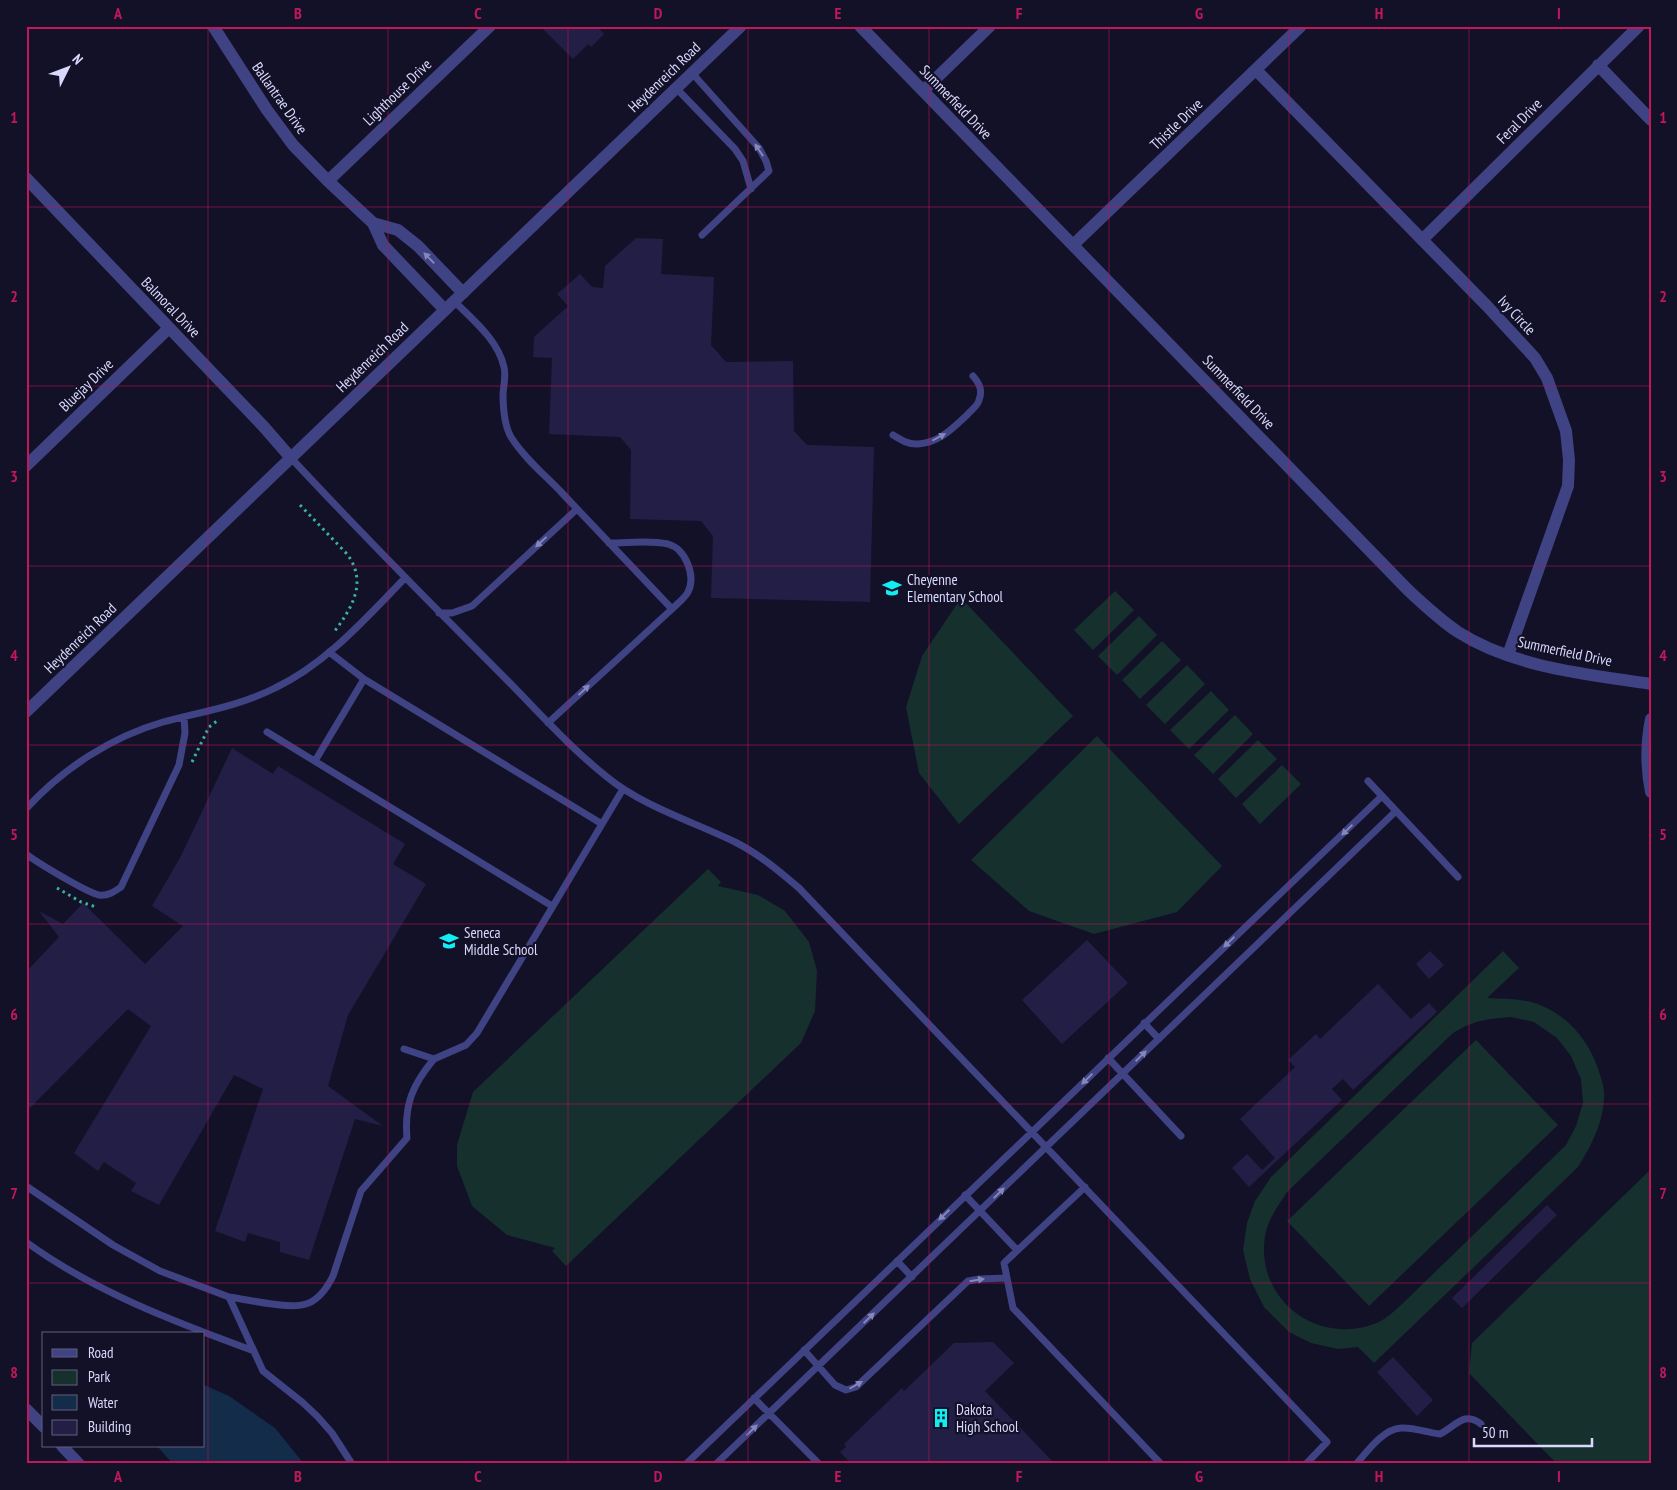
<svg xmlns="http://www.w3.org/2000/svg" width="1677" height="1490" viewBox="0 0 1677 1490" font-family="'PT Sans Narrow',sans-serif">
<rect width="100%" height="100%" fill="#131127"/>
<path fill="#15302d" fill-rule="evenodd" d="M 1115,591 L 1134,610 L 1093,650 L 1074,630 Z
M 961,598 L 1073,716 L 959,824 L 919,773 L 906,707 L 922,656 Z
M 1139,616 L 1157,635 L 1117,675 L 1098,656 Z
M 1162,641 L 1181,660 L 1140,699 L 1122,680 Z
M 1187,665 L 1205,684 L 1165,724 L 1146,705 Z
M 1211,691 L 1229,710 L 1189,749 L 1170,730 Z
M 1235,715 L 1253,734 L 1213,774 L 1194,755 Z
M 1097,736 L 1222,866 L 1177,912 L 1094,934 L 1029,911 L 971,860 Z
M 1258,740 L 1277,759 L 1236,798 L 1218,779 Z
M 1282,765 L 1301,784 L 1260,824 L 1242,804 Z
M 708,869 L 721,882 L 718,886 L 758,895 L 785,911 L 809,942 L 817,971 L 815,1011 L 801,1043 L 566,1266 L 552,1251 L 555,1248 L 507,1235 L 472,1206 L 457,1166 L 457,1145 L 473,1092 Z
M 1503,951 L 1519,968 L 1487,998 C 1505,999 1523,998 1540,1005 C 1572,1018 1592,1045 1601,1078 C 1602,1082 1604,1088 1604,1092 C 1605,1119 1592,1145 1578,1167 L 1374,1363 L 1358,1347 L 1338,1349 L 1311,1343 L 1289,1332 L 1264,1307 L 1250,1279 L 1243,1250 L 1247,1223 L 1255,1201 L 1271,1177 ZM 1511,1017 L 1534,1022 L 1557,1038 L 1571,1056 L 1581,1079 L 1583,1103 L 1576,1126 L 1566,1145 L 1400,1306 C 1394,1311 1387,1318 1379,1322 C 1320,1348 1255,1301 1265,1236 C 1268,1219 1278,1206 1287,1192 L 1453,1033 C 1475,1020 1486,1019 1511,1017 Z
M 1476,1040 L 1558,1125 L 1369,1306 L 1287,1221 Z
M 1651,1169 L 1651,1464 L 1557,1464 L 1469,1373 L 1472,1343 Z"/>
<path fill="#122c4a" d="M 204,1385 L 229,1396 L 275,1428 L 304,1464 L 173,1464 L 157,1446 L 204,1446 Z"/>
<path fill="#231e46" d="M 546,26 L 597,26 L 604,34 L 591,47 L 588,44 L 573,59 L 543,29 Z
M 636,238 L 663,239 L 661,274 L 714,277 L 711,345 L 726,362 L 793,361 L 794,431 L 807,445 L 874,447 L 870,602 L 711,598 L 713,536 L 701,521 L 630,519 L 631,450 L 620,437 L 549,434 L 552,358 L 533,357 L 534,337 L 568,306 L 557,294 L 580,274 L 592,287 L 603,288 L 605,266 Z
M 232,748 L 273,774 L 278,766 L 405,844 L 393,864 L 426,884 L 348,1015 L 328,1086 L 383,1126 L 355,1119 L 309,1260 L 280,1252 L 280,1242 L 248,1233 L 245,1242 L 215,1231 L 263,1089 L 234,1075 L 159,1205 L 131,1191 L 136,1183 L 104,1162 L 98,1171 L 74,1153 L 151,1026 L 128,1009 L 26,1112 L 26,972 L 59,937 L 39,911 L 63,924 L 83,903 L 145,964 L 183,926 L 152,906 L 181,856 Z
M 1087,940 L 1128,983 L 1062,1044 L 1022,1000 Z
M 1430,951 L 1444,965 L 1429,979 L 1416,964 Z
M 1378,984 L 1411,1019 L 1429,1003 L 1437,1012 L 1353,1090 L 1343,1079 L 1332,1089 L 1342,1100 L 1249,1187 L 1232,1168 L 1247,1154 L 1262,1170 L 1275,1158 L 1240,1119 L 1295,1067 L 1288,1060 L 1316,1034 L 1320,1039 Z
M 1547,1205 L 1557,1215 L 1462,1308 L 1452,1298 Z
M 993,1342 L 1014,1363 L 985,1391 L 1055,1464 L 851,1464 L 840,1452 L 846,1447 L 844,1444 L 902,1388 L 904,1391 L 954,1343 Z
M 1393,1357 L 1433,1400 L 1417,1416 L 1377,1372 Z"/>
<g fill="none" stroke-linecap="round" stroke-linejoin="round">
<path stroke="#38b2a1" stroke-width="3" stroke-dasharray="2.5 4" stroke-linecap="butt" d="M 300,505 L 347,554 C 368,582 352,608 334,632
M 192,762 L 209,727 L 217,721
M 57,888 L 81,902 L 96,907"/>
<path stroke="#3f4283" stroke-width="7" d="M 692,73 L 759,148 L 766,161 L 769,171 L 702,235
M 676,88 L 735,149 L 743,161 L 751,189
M 454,301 C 473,320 498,340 504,367 C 506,375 504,385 503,393 C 503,407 504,425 511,437 C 524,458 546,476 562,493 C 599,532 635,570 672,609 C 677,604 685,598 688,592 C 696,576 686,549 668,544 C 649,540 629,543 609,543
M 893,435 C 901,440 909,445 918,444 C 939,443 953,428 967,415 C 971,410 978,406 979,400 C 983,390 979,383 973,376
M 291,458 C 359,531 429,602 499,672 C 535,708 568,746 607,777 C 642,806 694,822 735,842 C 759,854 779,871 799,888 L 1327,1442 L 1306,1464
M 439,613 L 452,613 L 472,606 L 577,509
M 329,652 L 364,679 L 602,824
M 548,723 L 672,609
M 267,732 L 552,906
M 315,761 L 364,679
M 1368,781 L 1458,877
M 26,809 C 62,769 111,737 163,722 C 200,712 240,706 275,688 C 326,664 366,618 405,578
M 26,854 C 38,863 86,892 99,895 C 108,896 114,892 121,887 L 179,765 L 185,733 L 184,717
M 1144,1023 L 1159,1039
M 404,1049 L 434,1059 L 466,1045 L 477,1033 L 623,789
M 1108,1058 L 1181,1136
M 26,1186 L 113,1245 L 160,1271 L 229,1297 L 263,1371 L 302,1402 L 317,1416 L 332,1433 L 352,1464
M 1085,1187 L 1004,1263 L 1013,1308 L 1161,1464
M 965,1195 L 1017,1250
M 26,1242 C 95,1292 175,1322 254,1351
M 897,1261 L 912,1277
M 229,1297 C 243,1299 257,1302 272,1304 C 303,1309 318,1306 333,1276 L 361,1191 L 407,1138 C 404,1104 413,1084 434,1059
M 804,1350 L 835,1385 L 846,1390 L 856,1387 L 968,1281 L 980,1279 L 1007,1278
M 754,1398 L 819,1464
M 686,1464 L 1382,796
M 716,1464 L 1396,811
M 1356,1464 C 1367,1452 1383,1429 1401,1428 C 1414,1427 1428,1433 1440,1434 C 1455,1427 1464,1410 1481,1424"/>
<path stroke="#3f4283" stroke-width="12" d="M 213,26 L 267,110 L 293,145 L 328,181 L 373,223 L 383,245 L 445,310
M 860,26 L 1408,590 C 1424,605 1440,620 1458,632 C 1515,668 1586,674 1651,684
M 1598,65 L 1651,120
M 1256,70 L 1487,306 L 1535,358 L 1547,378 L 1566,431 L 1569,460 L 1568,486 L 1508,655
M 923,91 L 990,26
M 26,178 L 264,427 L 291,458
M 328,181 L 490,26
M 373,223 L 398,230 L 418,246 L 463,293
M 1422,240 L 1639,26
M 1073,245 L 1301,26
M 26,466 L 169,328
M 1651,719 C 1646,744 1646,767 1651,792"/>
<path stroke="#3f4283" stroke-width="12" d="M 26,712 L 741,26
M 26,1409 L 44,1427
M 62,1446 L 79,1464"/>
</g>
<defs><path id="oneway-solid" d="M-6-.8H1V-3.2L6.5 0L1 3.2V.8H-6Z" transform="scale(1.25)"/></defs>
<g fill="#8586ba">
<use href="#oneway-solid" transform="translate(759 150) rotate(-124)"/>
<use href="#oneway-solid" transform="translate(429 258) rotate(-134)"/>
<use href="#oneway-solid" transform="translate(939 437) rotate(-28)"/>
<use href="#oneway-solid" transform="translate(541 542) rotate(137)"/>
<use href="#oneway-solid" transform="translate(584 690) rotate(-43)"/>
<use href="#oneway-solid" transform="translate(1347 830) rotate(136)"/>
<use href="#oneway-solid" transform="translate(1229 942) rotate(136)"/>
<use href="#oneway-solid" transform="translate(1141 1056) rotate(-44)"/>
<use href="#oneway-solid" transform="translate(1087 1079) rotate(136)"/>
<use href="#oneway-solid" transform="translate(999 1193) rotate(-45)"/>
<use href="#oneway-solid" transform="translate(944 1215) rotate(136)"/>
<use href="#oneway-solid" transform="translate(977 1280) rotate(-9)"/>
<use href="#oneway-solid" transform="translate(869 1318) rotate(-44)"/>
<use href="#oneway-solid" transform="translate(856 1385) rotate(-30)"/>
<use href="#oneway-solid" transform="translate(752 1430) rotate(-44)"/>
</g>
<path fill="none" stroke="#c2185b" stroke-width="1" stroke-opacity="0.55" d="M 208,26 L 208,1464M 388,26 L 388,1464M 568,26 L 568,1464M 748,26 L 748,1464M 929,26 L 929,1464M 1109,26 L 1109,1464M 1289,26 L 1289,1464M 1469,26 L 1469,1464M 26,207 L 1651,207M 26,386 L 1651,386M 26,566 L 1651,566M 26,745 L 1651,745M 26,924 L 1651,924M 26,1104 L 1651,1104M 26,1283 L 1651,1283"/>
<defs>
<g id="school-bare" transform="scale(1.5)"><path d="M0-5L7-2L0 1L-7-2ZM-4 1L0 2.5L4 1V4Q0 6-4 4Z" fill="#11edf0" stroke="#131127" stroke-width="2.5" paint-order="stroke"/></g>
<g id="building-bare" transform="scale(1.5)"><path d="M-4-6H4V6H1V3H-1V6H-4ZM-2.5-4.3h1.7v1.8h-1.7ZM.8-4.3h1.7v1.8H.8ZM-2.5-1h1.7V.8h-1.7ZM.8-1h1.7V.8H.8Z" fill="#11edf0" stroke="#131127" stroke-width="2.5" paint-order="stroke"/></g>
</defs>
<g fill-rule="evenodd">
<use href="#school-bare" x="892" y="588"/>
<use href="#school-bare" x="449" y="941"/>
<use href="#building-bare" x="941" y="1418"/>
</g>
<g text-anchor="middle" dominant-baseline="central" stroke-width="4.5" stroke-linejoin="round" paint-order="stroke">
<g font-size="15" fill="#dad9fd" stroke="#131127">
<text transform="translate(664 77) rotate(-44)">Heydenreich Road</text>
<text transform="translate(397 92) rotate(-44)">Lighthouse Drive</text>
<text transform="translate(280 98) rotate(55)">Ballantrae Drive</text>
<text transform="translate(956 102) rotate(46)">Summerfield Drive</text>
<text transform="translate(1519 121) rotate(-45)">Feral Drive</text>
<text transform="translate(1176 124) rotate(-44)">Thistle Drive</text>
<text transform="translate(171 307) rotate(46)">Balmoral Drive</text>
<text transform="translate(1517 315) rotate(47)">Ivy Circle</text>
<text transform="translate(372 357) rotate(-44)">Heydenreich Road</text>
<text transform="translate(86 385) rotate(-44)">Bluejay Drive</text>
<text transform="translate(1239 392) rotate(46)">Summerfield Drive</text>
<text transform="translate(80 638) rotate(-44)">Heydenreich Road</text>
<text transform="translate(1565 651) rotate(12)">Summerfield Drive</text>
</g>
<g font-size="15" fill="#dad9fd" stroke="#131127" text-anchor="start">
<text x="907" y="579">Cheyenne<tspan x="907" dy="17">Elementary School</tspan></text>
<text x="464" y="932">Seneca<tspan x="464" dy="17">Middle School</tspan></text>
<text x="956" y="1409">Dakota<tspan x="956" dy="17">High School</tspan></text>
</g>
</g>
<rect width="1677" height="1490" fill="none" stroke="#131127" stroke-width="55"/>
<rect x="42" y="1332" width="162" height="115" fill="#131127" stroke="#63617d"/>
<rect x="52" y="1349" width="25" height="8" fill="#3f4283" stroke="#63617d"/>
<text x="88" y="1358" font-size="15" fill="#dad9fd">Road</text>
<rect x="52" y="1370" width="25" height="15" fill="#15302d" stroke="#63617d"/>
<text x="88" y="1382" font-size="15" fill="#dad9fd">Park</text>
<rect x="52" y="1395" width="25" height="15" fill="#122c4a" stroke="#63617d"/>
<text x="88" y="1408" font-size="15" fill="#dad9fd">Water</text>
<rect x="52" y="1420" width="25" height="15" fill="#231e46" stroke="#63617d"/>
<text x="88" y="1432" font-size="15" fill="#dad9fd">Building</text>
<g transform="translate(68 68) rotate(48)" stroke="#131127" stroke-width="4" paint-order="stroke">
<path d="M0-4L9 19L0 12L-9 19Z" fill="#dad9fd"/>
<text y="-8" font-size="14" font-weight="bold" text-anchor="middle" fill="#dad9fd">N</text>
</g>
<path d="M1474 1438v8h118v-8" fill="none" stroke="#dad9fd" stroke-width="2.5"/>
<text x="1482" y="1438" font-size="15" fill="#dad9fd" stroke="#131127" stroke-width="4" paint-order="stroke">50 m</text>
<rect x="28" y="28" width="1622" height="1434" fill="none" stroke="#c2185b" stroke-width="2"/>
<g font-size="16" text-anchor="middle" font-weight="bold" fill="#c2185b">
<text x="118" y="19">A</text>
<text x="298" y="19">B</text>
<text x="478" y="19">C</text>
<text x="658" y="19">D</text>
<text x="838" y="19">E</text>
<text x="1019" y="19">F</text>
<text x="1199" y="19">G</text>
<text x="1379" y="19">H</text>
<text x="1559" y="19">I</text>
<text x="14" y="123">1</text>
<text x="1663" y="123">1</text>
<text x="14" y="302">2</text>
<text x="1663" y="302">2</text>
<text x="14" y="482">3</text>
<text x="1663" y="482">3</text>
<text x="14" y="661">4</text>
<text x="1663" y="661">4</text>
<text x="14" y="840">5</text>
<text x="1663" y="840">5</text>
<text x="14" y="1020">6</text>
<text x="1663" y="1020">6</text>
<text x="14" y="1199">7</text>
<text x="1663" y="1199">7</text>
<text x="14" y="1378">8</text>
<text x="1663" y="1378">8</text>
<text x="118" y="1482">A</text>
<text x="298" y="1482">B</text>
<text x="478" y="1482">C</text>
<text x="658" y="1482">D</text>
<text x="838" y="1482">E</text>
<text x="1019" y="1482">F</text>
<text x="1199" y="1482">G</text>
<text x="1379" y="1482">H</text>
<text x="1559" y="1482">I</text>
</g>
</svg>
